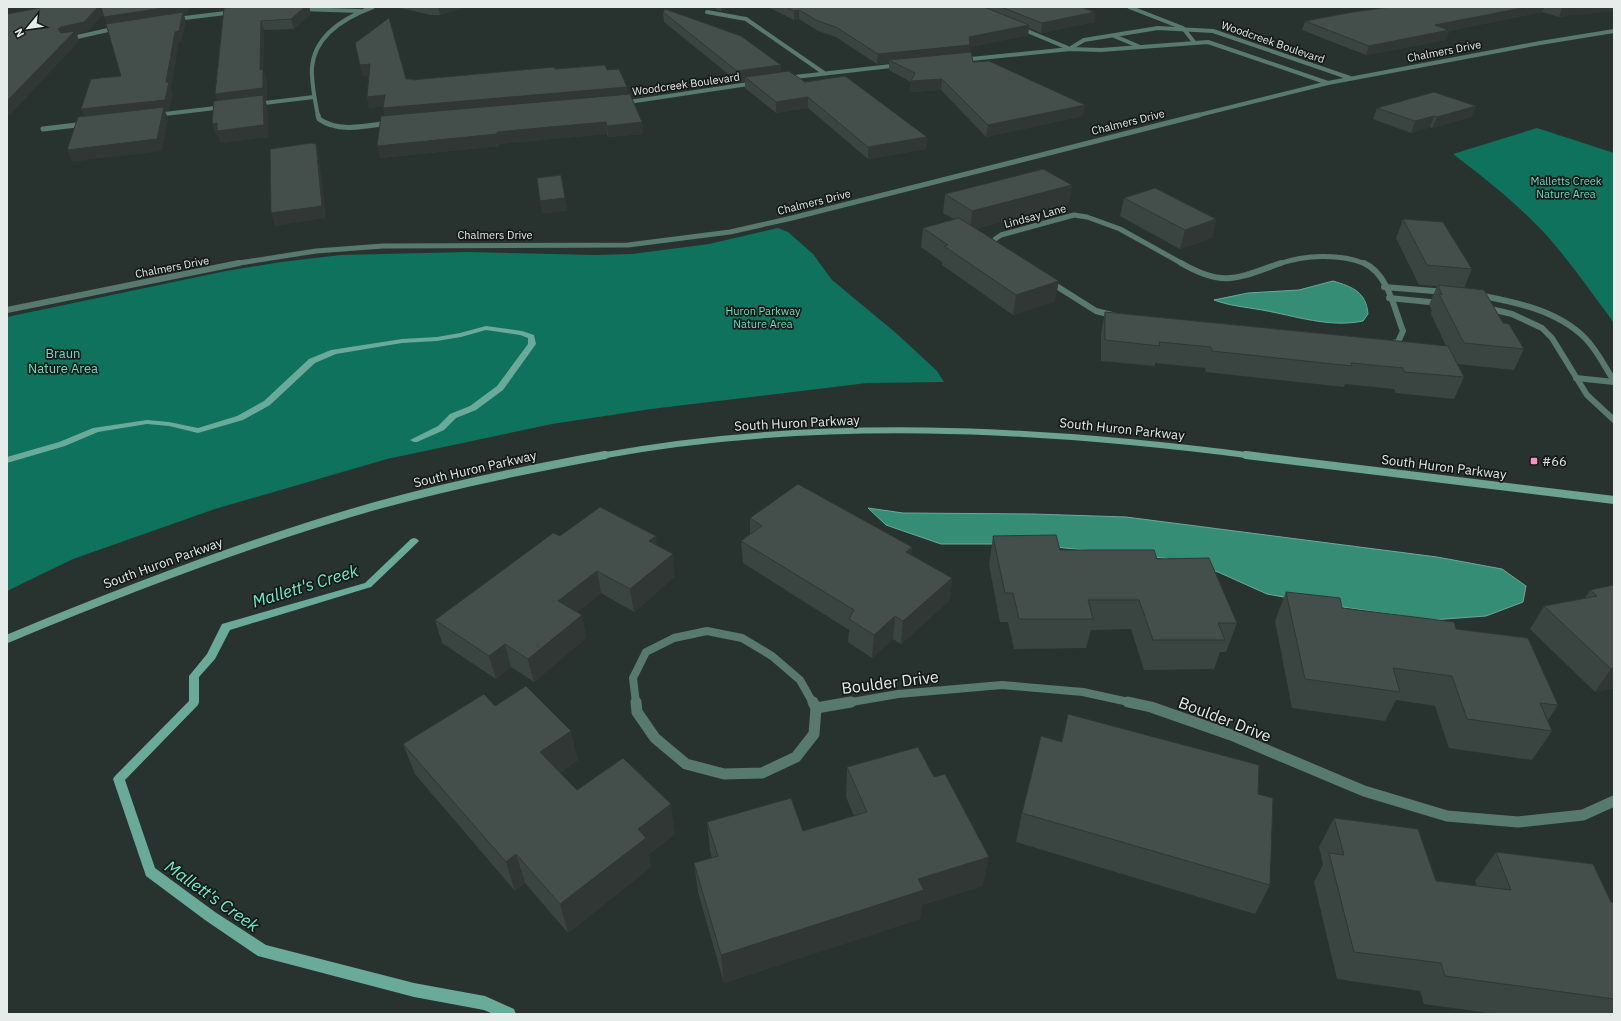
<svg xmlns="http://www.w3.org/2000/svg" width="1621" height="1021" viewBox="0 0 1621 1021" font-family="'IBM Plex Sans',sans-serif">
	<rect width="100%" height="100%" fill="#283330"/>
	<g fill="#0e725c">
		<path d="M1537 128 1614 153V323C1596 299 1579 274 1559 250 1529 213 1491 183 1453 154Z"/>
		<polygon points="778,228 788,232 813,254 832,280 896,333 937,371 944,382 867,383 651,409 552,424 387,459 215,509 73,559 7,591 7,317 226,271 281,262 341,255 467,252 595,255 632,254 709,244"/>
	</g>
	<g fill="#358d75" stroke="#6aaa98">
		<path d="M1333 281C1353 287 1366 292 1368 314L1363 321C1329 328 1296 316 1262 310 1246 307 1230 306 1214 300L1248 293 1299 290Z"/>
		<polygon points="868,508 903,513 1033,514 1126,517 1437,557 1502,569 1526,586 1523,602 1486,616 1431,620 1322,604 1267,594 1218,572 1163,558 1026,544 941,544 886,525"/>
	</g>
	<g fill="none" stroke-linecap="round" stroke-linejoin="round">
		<g fill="#6aaa98" fill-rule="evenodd">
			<polygon points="486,326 522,331 534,335 536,344 503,390 476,410 456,418 444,430 417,442 414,442 410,440 438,426 450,414 470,406 497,386 528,344 528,338 520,335 486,330 461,337 437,341 402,343 336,354 315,363 270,405 243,420 198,433 169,426 147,424 98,432 65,446 7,463 7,457 59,442 93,428 147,420 169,422 198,428 237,416 264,401 309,359 331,350 402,339 437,337 460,333"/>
			<polygon points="414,538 417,539 419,541 417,543 371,587 230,630 215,659 199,677 199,702 198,705 125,780 155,868 215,912 266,945 414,983 485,996 514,1009 516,1014 493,1014 484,1010 414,997 258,956 205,920 146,876 113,779 115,776 189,701 189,676 207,654 222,624 365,583 411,539"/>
		</g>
		<g stroke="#58796e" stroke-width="4">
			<polyline points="1129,7 1183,28 1194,42"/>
			<polyline points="299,9 360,11"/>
			<polyline points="707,12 746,19 824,73"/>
			<polyline points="176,19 234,12"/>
			<polyline points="1020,28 1068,48"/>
			<polyline points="1114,36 1138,46"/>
			<polyline points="68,39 117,28"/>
			<polyline points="1071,48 1084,40 1158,28 1213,31 1350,78"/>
			<polyline points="961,60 1070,49 1101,50 1208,42 1328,83"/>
			<polyline points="786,78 900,65"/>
			<polyline points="622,103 755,83"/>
			<polyline points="256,104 314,97"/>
			<polyline points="156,115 224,107"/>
			<path d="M318 116C315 100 311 83 312 67 315 35 346 17 373 7"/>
			<polyline points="1195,116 1328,83 1540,43 1614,31"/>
		</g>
		<g stroke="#58796e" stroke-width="5">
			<polyline points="156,115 158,115"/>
			<path d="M318 115 319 119C338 133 367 126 389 123"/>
			<polyline points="43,129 85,124"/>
			<polyline points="233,264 316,251 383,246 628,245 730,232 792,218 1199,115"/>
			<polyline points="1021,264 999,250 994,244 995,239 1001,235 1074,215 1087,217 1120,229 1183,264"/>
			<path d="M1278 264C1305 255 1339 253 1366 264"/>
		</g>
		<g stroke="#58796e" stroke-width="6">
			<path d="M1020 263 1096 311 1120 317 1382 345 1398 342 1403 331C1394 308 1388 274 1364 263"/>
			<path d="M1181 263C1224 288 1238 278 1281 263"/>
			<polyline points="1384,287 1446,292"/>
			<path d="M1478 295C1515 302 1557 310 1585 338 1597 350 1605 367 1614 381"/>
			<polyline points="1389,298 1440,303"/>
			<polyline points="1486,308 1512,314 1542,328 1552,338 1587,395 1614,420"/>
			<polyline points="7,310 239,263"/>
			<polyline points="1576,378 1614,382"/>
		</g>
		<g stroke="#58796e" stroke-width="8">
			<polyline points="636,703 633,678 646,652 674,638 707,631 742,638 772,656 800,680 813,703"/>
			<polyline points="846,703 898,694 1002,685 1083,692 1133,703"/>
		</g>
		<g stroke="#58796e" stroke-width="11">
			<polyline points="636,702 637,712 655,738 686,764 724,774 762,773 796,757 814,734 816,708 813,702"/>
			<polyline points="1128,702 1151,707 1231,735 1364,791 1447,816 1518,822 1583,815 1614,801"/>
			<polyline points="816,708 851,702"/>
		</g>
		<path stroke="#6ca290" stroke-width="6" d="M600 456C816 416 1037 428 1254 456"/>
		<g stroke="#6ca290" stroke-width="8">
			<polyline points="1246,455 1614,500"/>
			<path d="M7 639C127 589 249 542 375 506 451 485 528 469 605 455"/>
		</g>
	</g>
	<g fill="#3a4440">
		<polygon points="227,7 310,7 309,7 311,14 294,29 264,30 263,69 267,80 267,99 265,99 267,106 268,137 221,143 218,135 216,135 212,124 218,100"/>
		<polygon points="395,7 466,7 440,15 431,15"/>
		<polygon points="716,7 728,7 721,11 716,10"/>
		<polygon points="768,7 1081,7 1095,12 1094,22 1041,33 1029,28 1028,35 970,47 970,52 973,62 1085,105 1083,116 986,137 941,90 910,92 911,82 889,70 889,63 877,64 836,37 818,31 799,19 794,20"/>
		<polygon points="1391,7 1614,7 1559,17 1542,12 1449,31 1446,40 1366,55 1302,30 1305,21"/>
		<polygon points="663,12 781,65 781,72 805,82 927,137 926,149 868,159 808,108 776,113 745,88 745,81 738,82 664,22"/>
		<polygon points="389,18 406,79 412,79 413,80 555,69 607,70 628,94 642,122 643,134 608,137 607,134 551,139 499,144 499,146 380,158 385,116 383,106 369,108 367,97 369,75 362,76"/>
		<polygon points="1476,106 1471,117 1432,128 1430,127 1411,133 1373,119 1377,108"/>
		<polygon points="1072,185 1069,203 975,229 1055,301 1013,315 942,265 942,262 921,247 923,228 954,219 943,213 945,194"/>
		<polygon points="1124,198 1216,219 1212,238 1180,249 1120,216"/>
		<polygon points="1403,219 1472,269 1464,288 1503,323 1524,349 1514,370 1457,364 1464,377 1454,399 1396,393 1394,389 1345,384 1344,387 1206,372 1205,368 1155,363 1155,366 1101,361 1101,333 1105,312 1446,346 1431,314 1432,311 1429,305 1437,286 1419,285 1396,238"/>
		<polygon points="750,518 912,547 911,555 952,578 950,600 901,644 893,639 872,658 848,642 849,630 743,563 741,541 750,534"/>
		<polygon points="560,536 657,546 675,576 634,612 601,593 577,612 582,615 586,638 534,682 511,667 496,679 442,643 435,620"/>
		<polygon points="993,536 1060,550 1157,559 1237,623 1226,652 1220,652 1214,669 1144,670 1131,629 1091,630 1086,648 1014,649 1008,622 1000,622 989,565"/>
		<polygon points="1614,585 1614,688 1595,692 1530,629 1544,606 1585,598 1590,590"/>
		<polygon points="1286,592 1342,608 1456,629 1558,705 1548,720 1552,731 1532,760 1449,748 1435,706 1396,700 1385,721 1292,708 1275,621"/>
		<polygon points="495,706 578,760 560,773 577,790 675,834 649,854 651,867 568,933 525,883 515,891 415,774 403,744"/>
		<polygon points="1068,714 1258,794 1270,885 1255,914 1016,842 1022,813 1061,742"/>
		<polygon points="847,767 983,886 922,905 920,919 724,983 698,892 694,863 712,858 710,851 707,822 803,831 854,816 846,797"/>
		<polygon points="1334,818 1436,881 1477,886 1475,881 1496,852 1611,902 1614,903 1614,1014 1496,1014 1424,1004 1420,991 1337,979 1314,882 1323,865 1319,847"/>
	</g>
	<g fill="#303734">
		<polygon points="98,7 101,7 104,14 88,31 77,34 79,41 11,114 7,115 7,101 63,39 58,29 61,27"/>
		<polygon points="170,7 189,7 188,14 184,15 186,21 182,41 179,42 171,89 173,93 169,111 165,111 168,118 162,151 72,162 67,150 86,120 81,109 165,100 108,27 104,17"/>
		<polygon points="305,7 309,7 311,14 294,29 291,19"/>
		<polygon points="438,7 466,7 440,15"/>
		<polygon points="721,7 728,7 721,11"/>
		<polygon points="1527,7 1545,7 1542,12 1449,31 1446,40 1366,55 1369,46 1435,25"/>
		<polygon points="1572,7 1614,7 1614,11 1559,17 1562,8"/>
		<polygon points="799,10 799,19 794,20 794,11"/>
		<polygon points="1095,12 1094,22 1041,33 1042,23"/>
		<polygon points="261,21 264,30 263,80 260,70"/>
		<polygon points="1029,25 1028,35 970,47 969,55 889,60 889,63 877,64 878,54 969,37"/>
		<polygon points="370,64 372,75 362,76 360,65"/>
		<polygon points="781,65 781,76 745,77 745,81 738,82 737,71"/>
		<polygon points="263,69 267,80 267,99 265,99 267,106 268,137 221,143 218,135 216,135 212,124 219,105 215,94"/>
		<polygon points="942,79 941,90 910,92 911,81"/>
		<polygon points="627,87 628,98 385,119 383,108"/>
		<polygon points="385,95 387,106 369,108 367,97"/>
		<polygon points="808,97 808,108 776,113 776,102"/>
		<polygon points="1085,105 1083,116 986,137 988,125"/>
		<polygon points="1476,106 1471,117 1432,128 1437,117"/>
		<polygon points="1434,116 1430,127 1411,133 1415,121"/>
		<polygon points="606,122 607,134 499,144 499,146 380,158 377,146 497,132"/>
		<polygon points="642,122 643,134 608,137 607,126"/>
		<polygon points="927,137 926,149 868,159 868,147"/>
		<polygon points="316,144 319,156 326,218 275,226 271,213"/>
		<polygon points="1072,185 1069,203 970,230 972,211"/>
		<polygon points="565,198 567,211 542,214 540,201"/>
		<polygon points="1216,219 1212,238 1180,249 1185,230"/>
		<polygon points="1059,281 1055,301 1013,315 1016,295"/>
		<polygon points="656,536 658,559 649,541"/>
		<polygon points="912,547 910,569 906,552"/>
		<polygon points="673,554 675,576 634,612 630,589"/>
		<polygon points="597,571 601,593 563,624 558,601"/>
		<polygon points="952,578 950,600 901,644 903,621"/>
		<polygon points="582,615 586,638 534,682 528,659"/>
		<polygon points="895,616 893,639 872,658 874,635"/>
		<polygon points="505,644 511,667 496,679 489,656"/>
		<polygon points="1614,668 1614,688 1595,692 1611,669"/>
		<polygon points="571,731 578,760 548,781 540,752"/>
		<polygon points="671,804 675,834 649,854 651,867 568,933 560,904 638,829"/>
		<polygon points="516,854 525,883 515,891 506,862"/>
		<polygon points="989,857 983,886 922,905 920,919 724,983 721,955 918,879"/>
	</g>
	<g fill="#444f4b" stroke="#303734">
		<polygon points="45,7 98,7 84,22 61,27 58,29 61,33 75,31 7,101 7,14"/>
		<polygon points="101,7 170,7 104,17"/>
		<polygon points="241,7 305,7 291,19 261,21 260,70 263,69 263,88 215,94 224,8"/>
		<polygon points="786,7 984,7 1029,25 969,37 970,45 878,54 836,27 818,21 799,10 794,11"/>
		<polygon points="1001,7 1081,7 1095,12 1042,23"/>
		<polygon points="1391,7 1527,7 1435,25 1449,30 1369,46 1305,21 1353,12"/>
		<polygon points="1559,7 1572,7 1562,8"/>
		<polygon points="665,9 741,36 781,65 737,71 663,12"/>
		<polygon points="183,12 179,31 175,32 166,82 169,82 165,100 81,109 91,79 121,76 106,24"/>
		<polygon points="389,18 406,79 412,79 412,80 554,67 555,69 605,65 607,70 619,69 627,87 383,108 385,95 367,97 370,64 360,65 355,43"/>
		<polygon points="971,52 973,62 989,61 1085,105 988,125 942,79 911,81 915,73 889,60"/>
		<polygon points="789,71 805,82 845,76 927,137 868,147 808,97 776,102 745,77"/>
		<polygon points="1434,92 1476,106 1437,117 1434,116 1415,121 1377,108"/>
		<polygon points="630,94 642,122 607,126 606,122 550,127 497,132 497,134 377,146 381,116"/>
		<polygon points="263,95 264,125 217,131 217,123 212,124 214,101"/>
		<polygon points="164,107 157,139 67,150 78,117"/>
		<polygon points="311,143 316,144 322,206 271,213 270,149"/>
		<polygon points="1043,169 1072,185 972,211 945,194"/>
		<polygon points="561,175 565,198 540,201 537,178"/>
		<polygon points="1155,188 1216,219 1185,230 1124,198"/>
		<polygon points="959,218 1059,281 1016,295 944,246 948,245 923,228"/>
		<polygon points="1403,219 1443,222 1472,269 1427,265"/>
		<polygon points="1438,285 1484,290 1503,323 1509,324 1524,349 1464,343 1439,294 1442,295"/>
		<polygon points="1105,312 1448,346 1464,377 1404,372 1403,368 1351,363 1352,366 1212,351 1211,347 1159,342 1160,346 1105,340"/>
		<polygon points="798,484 912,547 906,552 952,578 903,621 895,616 874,635 849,619 854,610 741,541 762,526 750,518"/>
		<polygon points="600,507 656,536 649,541 673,554 630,589 597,571 558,601 582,615 528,659 505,644 489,656 435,620 553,533 560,536"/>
		<polygon points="1056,535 1060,550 1154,550 1157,559 1209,558 1237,623 1218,623 1225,640 1153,640 1139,600 1088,600 1093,619 1019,619 1013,593 1005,593 993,536"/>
		<polygon points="1614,585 1614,668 1611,669 1544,606 1597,596 1590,590"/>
		<polygon points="1286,592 1340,598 1342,608 1454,622 1456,629 1528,638 1558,705 1540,703 1552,731 1467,719 1452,676 1393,668 1400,692 1305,679"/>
		<polygon points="526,686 571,731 540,752 577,790 623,758 671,804 638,829 646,838 560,904 516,854 506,862 403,744 484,694 495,706"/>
		<polygon points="1068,714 1259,765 1258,794 1273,798 1270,885 1022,813 1041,736 1062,742"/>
		<polygon points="918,747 934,777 945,774 989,857 918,879 924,890 721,955 694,863 718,856 707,822 791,798 803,831 867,812 847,767"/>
		<polygon points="1334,818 1418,829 1436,881 1511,890 1496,852 1593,864 1611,902 1614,903 1614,999 1445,976 1441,963 1354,952 1329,853 1344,855"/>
	</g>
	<rect fill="#fd8fc1" stroke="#151a18" stroke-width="1.5" x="1530" y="457" width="8" height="8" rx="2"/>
	<g text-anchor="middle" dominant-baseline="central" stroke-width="3.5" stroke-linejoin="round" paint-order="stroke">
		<g font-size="11" fill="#e5ecea" stroke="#151a18">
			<text transform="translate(1273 42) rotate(19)">Woodcreek Boulevard</text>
			<text transform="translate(1444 51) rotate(-11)">Chalmers Drive</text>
			<text transform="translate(686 84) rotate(-8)">Woodcreek Boulevard</text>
			<text transform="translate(1128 122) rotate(-14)">Chalmers Drive</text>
			<text transform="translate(814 202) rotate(-14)">Chalmers Drive</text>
			<text transform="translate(1035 216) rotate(-15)">Lindsay Lane</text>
			<text x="495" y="235">Chalmers Drive</text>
			<text transform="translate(172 267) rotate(-11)">Chalmers Drive</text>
		</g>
		<g font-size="11" fill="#67e2bf" stroke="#151a18">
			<text x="1566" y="181">Malletts Creek<tspan x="1566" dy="13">Nature Area</tspan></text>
			<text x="763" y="311">Huron Parkway<tspan x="763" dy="13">Nature Area</tspan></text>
		</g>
		<g font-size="13" fill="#67e2bf" stroke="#151a18">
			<text x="63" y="353">Braun<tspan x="63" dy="15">Nature Area</tspan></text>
		</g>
		<g font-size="13" fill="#e5ecea" stroke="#151a18">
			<text transform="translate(797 423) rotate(-3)">South Huron Parkway</text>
			<text transform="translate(1122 429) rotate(6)">South Huron Parkway</text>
			<text transform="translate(1444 467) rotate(7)">South Huron Parkway</text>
			<text transform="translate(475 469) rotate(-13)">South Huron Parkway</text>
			<text transform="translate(163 563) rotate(-20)">South Huron Parkway</text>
		</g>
		<g font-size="13" fill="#e5ecea" stroke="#151a18" text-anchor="start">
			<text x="1542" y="461">#66</text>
		</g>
		<g font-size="16" fill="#e5ecea" stroke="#151a18">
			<text transform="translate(890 682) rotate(-7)">Boulder Drive</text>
			<text transform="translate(1225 719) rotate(21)">Boulder Drive</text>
		</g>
		<g font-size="17" font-style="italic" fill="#73eecb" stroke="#151a18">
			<text transform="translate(305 586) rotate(-17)">Mallett's Creek</text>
			<text transform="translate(212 896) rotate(35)">Mallett's Creek</text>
		</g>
	</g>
	<rect width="1621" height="1021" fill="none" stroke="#e5ecea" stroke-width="16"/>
	<g transform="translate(28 28) rotate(241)" stroke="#151a18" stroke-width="3" paint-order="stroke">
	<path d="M0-3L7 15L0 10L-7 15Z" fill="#e5ecea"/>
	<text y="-6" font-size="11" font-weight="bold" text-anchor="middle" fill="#e5ecea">N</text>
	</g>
</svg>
